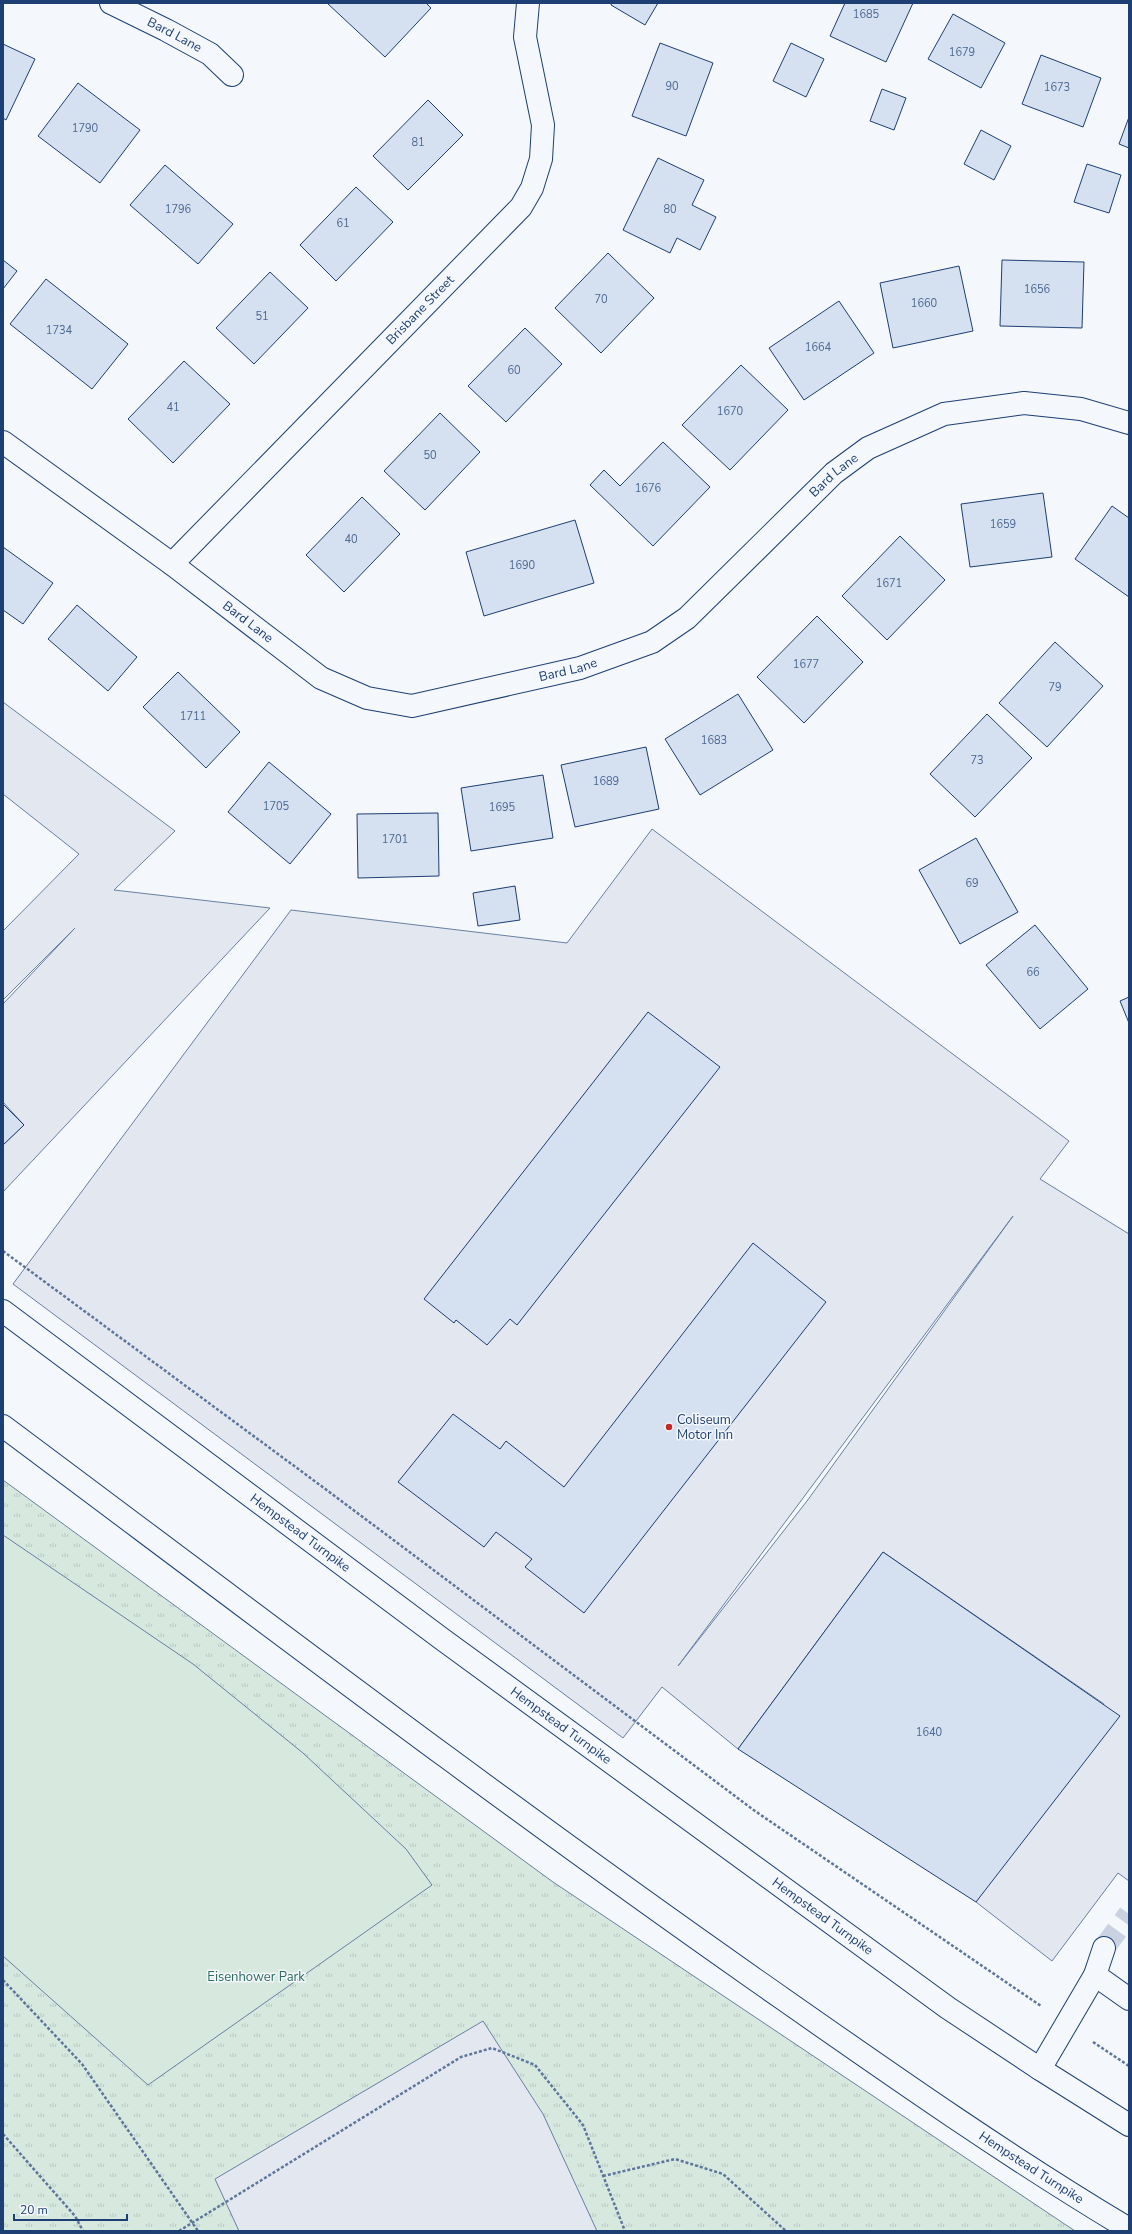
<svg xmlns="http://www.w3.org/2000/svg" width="1132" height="2234" viewBox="0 0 1132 2234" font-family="'Nunito Sans',sans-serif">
	<defs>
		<pattern id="park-tufts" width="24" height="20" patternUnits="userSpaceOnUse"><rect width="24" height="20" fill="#d7e8df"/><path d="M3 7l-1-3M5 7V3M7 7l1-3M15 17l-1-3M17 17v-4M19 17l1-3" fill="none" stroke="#b8c8c3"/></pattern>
	</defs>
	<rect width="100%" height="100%" fill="#f4f7fb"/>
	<polygon fill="url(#park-tufts)" stroke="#687fa3" points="3,1480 553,1882 1075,2231 3,2231"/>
	<polygon fill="#d7e8df" stroke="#687fa3" points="3,1535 193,1664 303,1753 406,1849 432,1885 148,2085 3,1956"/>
	<g fill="#e3e8f0" stroke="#687fa3" fill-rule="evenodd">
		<polygon points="3,702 175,831 114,890 270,908 3,1192 3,1145 24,1125 3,1102 3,1004 75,928 3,1000 3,931 79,854 3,794"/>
		<path d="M652 829 1069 1141 1040 1179 1129 1234V1881L1118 1873 1052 1961 976 1902 1104 1704 883 1552 738 1749 662 1687 623 1738 13 1284 291 910 567 943ZM1013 1216 807 1501 678 1666Z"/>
		<polygon points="483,2021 543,2114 597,2231 239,2231 215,2179"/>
	</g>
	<g fill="#d5e0f0" stroke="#1d3f73">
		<polygon points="327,3 426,3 431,8 385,57"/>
		<polygon points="612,3 658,3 645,25 611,5"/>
		<polygon points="845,3 913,3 886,62 830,36"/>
		<polygon points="953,14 1005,43 981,88 928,59"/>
		<polygon points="660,43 713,63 686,136 632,116"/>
		<polygon points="791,43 824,59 806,97 773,81"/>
		<polygon points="3,44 35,59 6,120 3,118"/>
		<polygon points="1041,55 1101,78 1083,127 1022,104"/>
		<polygon points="78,83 140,130 100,183 38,136"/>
		<polygon points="882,89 906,98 894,130 870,121"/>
		<polygon points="428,100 463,135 408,190 373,156"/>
		<polygon points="1129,117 1129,148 1119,144"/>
		<polygon points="981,130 1011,146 994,180 964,164"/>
		<polygon points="658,158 704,180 692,205 716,217 700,250 677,238 670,253 623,230"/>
		<polygon points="1087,164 1121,175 1109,213 1074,202"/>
		<polygon points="165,165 233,224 198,264 130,205"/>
		<polygon points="356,187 393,222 336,281 300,245"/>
		<polygon points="608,253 654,298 601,353 555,308"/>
		<polygon points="3,260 17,271 3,289"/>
		<polygon points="1002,260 1084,262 1082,328 1000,326"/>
		<polygon points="959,266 973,331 893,348 880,283"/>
		<polygon points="270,272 308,308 254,364 216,328"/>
		<polygon points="46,279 128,344 92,389 10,324"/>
		<polygon points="839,301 874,353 804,400 769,348"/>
		<polygon points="525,328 562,364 506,422 468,386"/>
		<polygon points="184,361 230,404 173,463 128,419"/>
		<polygon points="741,365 788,410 730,470 682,425"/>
		<polygon points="440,413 480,452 425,510 384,471"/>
		<polygon points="663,442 710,487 653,546 590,485 604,470 620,486"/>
		<polygon points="1043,493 1052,557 970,567 961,504"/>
		<polygon points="362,497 400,534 344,592 306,555"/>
		<polygon points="1112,506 1129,518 1129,597 1075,559"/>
		<polygon points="575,520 594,583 484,616 466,552"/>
		<polygon points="900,536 945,580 887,640 842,596"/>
		<polygon points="3,547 53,583 23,624 3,610"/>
		<polygon points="77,605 137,657 108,691 48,639"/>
		<polygon points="817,616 863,662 804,723 757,677"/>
		<polygon points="1055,642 1103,686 1047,747 999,703"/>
		<polygon points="178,672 240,732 206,768 143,707"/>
		<polygon points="738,694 773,750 700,795 665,739"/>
		<polygon points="987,714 1032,758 975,817 930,774"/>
		<polygon points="646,747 659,809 575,827 561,765"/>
		<polygon points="269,762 331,814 290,864 228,812"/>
		<polygon points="543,775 553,838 471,851 461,788"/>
		<polygon points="438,813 439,876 358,878 357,814"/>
		<polygon points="976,838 1018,912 960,944 919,870"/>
		<polygon points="515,886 520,920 478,926 473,893"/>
		<polygon points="1035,925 1088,989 1040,1029 986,965"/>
		<polygon points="1129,997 1129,1023 1120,1001"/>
		<polygon points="648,1012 720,1067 517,1325 510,1319 487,1345 456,1320 454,1323 424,1299"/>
		<polygon points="3,1104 24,1125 3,1145"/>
		<polygon points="753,1243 826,1302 584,1613 525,1567 532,1559 496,1532 484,1547 398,1482 453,1414 500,1449 506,1441 564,1487"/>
		<polygon points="883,1552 1120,1716 976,1902 738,1749"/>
	</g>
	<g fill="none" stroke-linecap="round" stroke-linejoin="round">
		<polyline stroke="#c9d2e0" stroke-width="22" stroke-dasharray="22 11" stroke-linecap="butt" points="1104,1948 1129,1914"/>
		<g stroke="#1d3f73" stroke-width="24">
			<g id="minor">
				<path id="s1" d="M111 3 166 30 210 54 232 75"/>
				<path id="s2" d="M3 442 172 564 321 678 367 698 412 706 580 668 652 642 687 618 834 473 868 448 944 414 1024 403 1081 409 1129 423"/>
				<path id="s3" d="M172 564 521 207 532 188 541 159 543 125 525 37 528 3"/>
				<polyline points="1095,1975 1129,1999"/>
				<polyline points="1040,2069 1095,1975 1104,1948"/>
			</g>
		</g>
		<g stroke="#1d3f73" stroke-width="24">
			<g id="major">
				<path id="s4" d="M3 1311 442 1639 948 2008 1040 2069 1129 2125"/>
				<path id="s5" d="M3 1426C252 1612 499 1800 753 1978 876 2064 1000 2152 1129 2229"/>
			</g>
		</g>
		<g stroke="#5e769c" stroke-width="2.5" stroke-dasharray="3 2" stroke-linecap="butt">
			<polyline points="3,1251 324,1488 755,1811 1041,2006"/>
			<polyline points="3,1980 82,2064 198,2231"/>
			<polyline points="1093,2042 1129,2066"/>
			<polyline points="3,2134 75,2216 83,2231"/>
			<polyline points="603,2176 675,2159 723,2174 786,2231"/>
			<polyline points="179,2231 461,2057 492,2048 535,2065 583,2125 625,2231"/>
		</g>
		<use href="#minor" stroke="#f4f7fb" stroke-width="22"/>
		<use href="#major" stroke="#f4f7fb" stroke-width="22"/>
	</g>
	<circle fill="#c62828" stroke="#f4f7fb" stroke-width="1.5" cx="669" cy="1427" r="4"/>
	<g text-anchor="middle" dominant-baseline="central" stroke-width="3" stroke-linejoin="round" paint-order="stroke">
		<g font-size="11" fill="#4b6792">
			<text x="866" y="14">1685</text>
			<text x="962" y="52">1679</text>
			<text x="672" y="86">90</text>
			<text x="1057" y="87">1673</text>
			<text x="85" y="128">1790</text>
			<text x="418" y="142">81</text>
			<text x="178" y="209">1796</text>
			<text x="670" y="209">80</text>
			<text x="343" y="223">61</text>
			<text x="1037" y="289">1656</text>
			<text x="601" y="299">70</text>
			<text x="924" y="303">1660</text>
			<text x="262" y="316">51</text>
			<text x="59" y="330">1734</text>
			<text x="818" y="347">1664</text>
			<text x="514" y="370">60</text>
			<text x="173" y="407">41</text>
			<text x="730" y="411">1670</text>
			<text x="430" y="455">50</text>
			<text x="648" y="488">1676</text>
			<text x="1003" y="524">1659</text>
			<text x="351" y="539">40</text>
			<text x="522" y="565">1690</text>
			<text x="889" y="583">1671</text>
			<text x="806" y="664">1677</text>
			<text x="1055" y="687">79</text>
			<text x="193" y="716">1711</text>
			<text x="714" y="740">1683</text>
			<text x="977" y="760">73</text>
			<text x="606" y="781">1689</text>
			<text x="276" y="806">1705</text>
			<text x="502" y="807">1695</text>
			<text x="395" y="839">1701</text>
			<text x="972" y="883">69</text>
			<text x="1033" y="972">66</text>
			<text x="929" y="1732">1640</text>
		</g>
		<g font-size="13" fill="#1d3f73" stroke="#f4f7fb">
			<text stroke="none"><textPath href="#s1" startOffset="71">Bard Lane</textPath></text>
			<text stroke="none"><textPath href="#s3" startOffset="355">Brisbane Street</textPath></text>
			<text stroke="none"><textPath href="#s2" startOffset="988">Bard Lane</textPath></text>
			<text stroke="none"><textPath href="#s2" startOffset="304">Bard Lane</textPath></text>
			<text stroke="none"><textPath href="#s2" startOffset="652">Bard Lane</textPath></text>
			<text stroke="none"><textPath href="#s4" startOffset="371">Hempstead Turnpike</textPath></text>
			<text stroke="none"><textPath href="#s4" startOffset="695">Hempstead Turnpike</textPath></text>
			<text stroke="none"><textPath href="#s4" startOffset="1019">Hempstead Turnpike</textPath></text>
			<text stroke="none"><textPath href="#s5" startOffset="1268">Hempstead Turnpike</textPath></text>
		</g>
		<g font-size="13" fill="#1d3f73" stroke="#f4f7fb" text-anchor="start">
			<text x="677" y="1420">Coliseum<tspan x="677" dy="15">Motor Inn</tspan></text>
		</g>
		<g font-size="13" fill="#2c6c60" stroke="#f4f7fb">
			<text x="256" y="1977">Eisenhower Park</text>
		</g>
	</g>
	<rect width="1132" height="2234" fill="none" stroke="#1d3f73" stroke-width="8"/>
	<path d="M14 2214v6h113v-6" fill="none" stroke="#1d3f73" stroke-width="2"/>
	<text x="20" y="2214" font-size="12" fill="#1d3f73" stroke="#f4f7fb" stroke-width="3" paint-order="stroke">20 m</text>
</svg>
